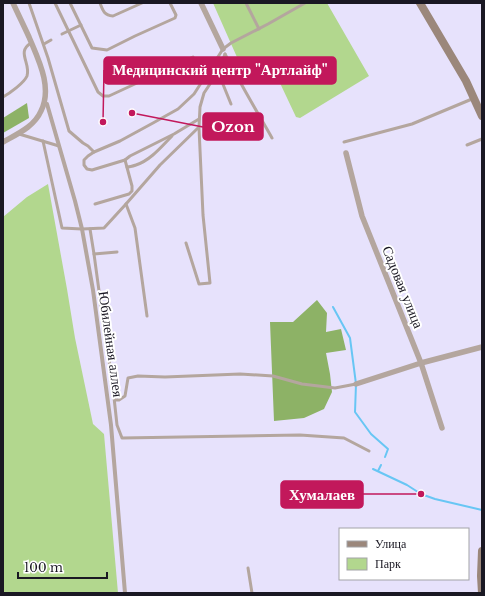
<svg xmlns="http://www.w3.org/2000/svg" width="485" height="596" viewBox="0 0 485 596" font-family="'Libre Baskerville',serif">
	<rect width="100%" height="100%" fill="#e7e2fc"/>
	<g fill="#b2d78e">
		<polygon points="213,3 327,3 369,76 300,118 296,117 271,64 249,69 244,63 240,64"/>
		<polygon points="48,184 67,289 75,338 93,424 104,434 118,593 3,593 3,217 27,197"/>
	</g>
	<g fill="#8db266">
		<polygon points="27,103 29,118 3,133 3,118"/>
		<polygon points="317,300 327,313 326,332 341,329 346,350 326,353 330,374 332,392 324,409 304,418 274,421 270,322 293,322"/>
	</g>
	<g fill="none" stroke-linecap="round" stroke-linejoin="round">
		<g stroke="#68c6f4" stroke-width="2">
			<polyline points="333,307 350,338 356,384 355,412 371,434 388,449 385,457"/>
			<polyline points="373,469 407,485 421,494 435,499 482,510"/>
			<polyline points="378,471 381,465"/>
		</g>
		<g stroke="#b4a69e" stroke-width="3">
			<polyline points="29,3 48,58 69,131 83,143 88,146 94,152 120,141 153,123 178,109 194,94 223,49 231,43 268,24 305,3"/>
			<polyline points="55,3 98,92 103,96 109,96 193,57 204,81"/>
			<polyline points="70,3 92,48 107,50 135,36 175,18 176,15 170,3"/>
			<path d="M100 3C103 11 104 15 113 16L142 3"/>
			<polyline points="246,3 259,29"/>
			<polyline points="62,34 81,25"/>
			<polyline points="44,44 51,40"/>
			<path d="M225 54C240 83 256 110 272 138"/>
			<polyline points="218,72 231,104"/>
			<path d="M3 97C10 93 24 83 27 76 31 63 16 52 31 43"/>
			<polyline points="19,134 59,146"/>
			<polyline points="43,141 62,228 82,229 104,228 126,204 160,165 199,127 200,107 204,93 218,72 225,54"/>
			<polyline points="344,142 412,124 472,99"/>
			<polyline points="467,145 482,139"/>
			<polyline points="94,152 88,156 84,160 84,165 87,169 92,170 125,160 132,186 132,191 129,194 95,204"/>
			<polyline points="125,160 130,156 174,134 199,119"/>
			<path d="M127 167C130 167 133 166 136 165 151 160 162 146 172 136"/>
			<polyline points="126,204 135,228 147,316"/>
			<polyline points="90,229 94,254 105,335 112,379 117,425 122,438 300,435 344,438 369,451"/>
			<polyline points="186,243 199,284 210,283 203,215 199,128"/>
			<polyline points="94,254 117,252"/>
			<polyline points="115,400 119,400 125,396 128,378 138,376 165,377 240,374 273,376 302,384 335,388 356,384"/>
			<polyline points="248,568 252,593"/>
		</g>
		<polyline stroke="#b4a69e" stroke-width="4" points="47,104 75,201 82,229 93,290 111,425 125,593"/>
		<g stroke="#b4a69e" stroke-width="5.5">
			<polyline points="201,3 223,49"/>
			<path d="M3 142C17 134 34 127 41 111 53 87 38 59 29 37 24 26 18 14 13 3"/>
			<polyline points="346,153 362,216 421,363 442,428"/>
			<polyline points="356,384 421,363 482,347"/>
		</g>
		<g stroke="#9b877b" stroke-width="8">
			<polyline points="420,3 466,81 482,116"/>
			<polyline points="482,593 481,576 482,551"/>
		</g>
	</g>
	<g text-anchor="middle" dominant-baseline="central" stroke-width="4" stroke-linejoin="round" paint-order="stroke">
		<g font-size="14" fill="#1a1823" stroke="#fff">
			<text transform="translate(403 287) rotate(68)">Садовая улица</text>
			<text transform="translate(111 344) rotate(82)">Юбилейная аллея</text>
		</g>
	</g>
	<path fill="none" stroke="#c2185b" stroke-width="1.5" d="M103 122L104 70M132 113L203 127M421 494L363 494"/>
	<g fill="#c2185b" stroke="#fff" stroke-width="1.5">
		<circle cx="103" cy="122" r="4"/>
		<circle cx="132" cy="113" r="4"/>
		<circle cx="421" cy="494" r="4"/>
	</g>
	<g fill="#c2185b" stroke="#c2185b" stroke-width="1.5">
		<rect x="104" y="57" width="232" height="27" rx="4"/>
		<rect x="203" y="113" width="60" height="27" rx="4"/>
		<rect x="281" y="481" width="82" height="27" rx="4"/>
	</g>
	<g font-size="15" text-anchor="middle" font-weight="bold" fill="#fff">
		<text x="220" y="75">Медицинский центр "Артлайф"</text>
		<text x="233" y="132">Ozon</text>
		<text x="322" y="500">Хумалаев</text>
	</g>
	<rect width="485" height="596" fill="none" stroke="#1a1823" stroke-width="8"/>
	<rect x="339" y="528" width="130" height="52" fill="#ffffff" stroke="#a3a3a7"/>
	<rect x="347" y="541" width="20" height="6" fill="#9b877b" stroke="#a3a3a7"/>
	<text x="375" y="548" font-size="12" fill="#1a1823">Улица</text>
	<rect x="347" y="558" width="20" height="12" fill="#b2d78e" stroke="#a3a3a7"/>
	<text x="375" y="568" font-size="12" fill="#1a1823">Парк</text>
	<path d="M18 572v6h89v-6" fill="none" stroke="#1a1823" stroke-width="2"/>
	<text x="24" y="572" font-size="12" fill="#1a1823" stroke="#ffffff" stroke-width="3" paint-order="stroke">100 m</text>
</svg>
